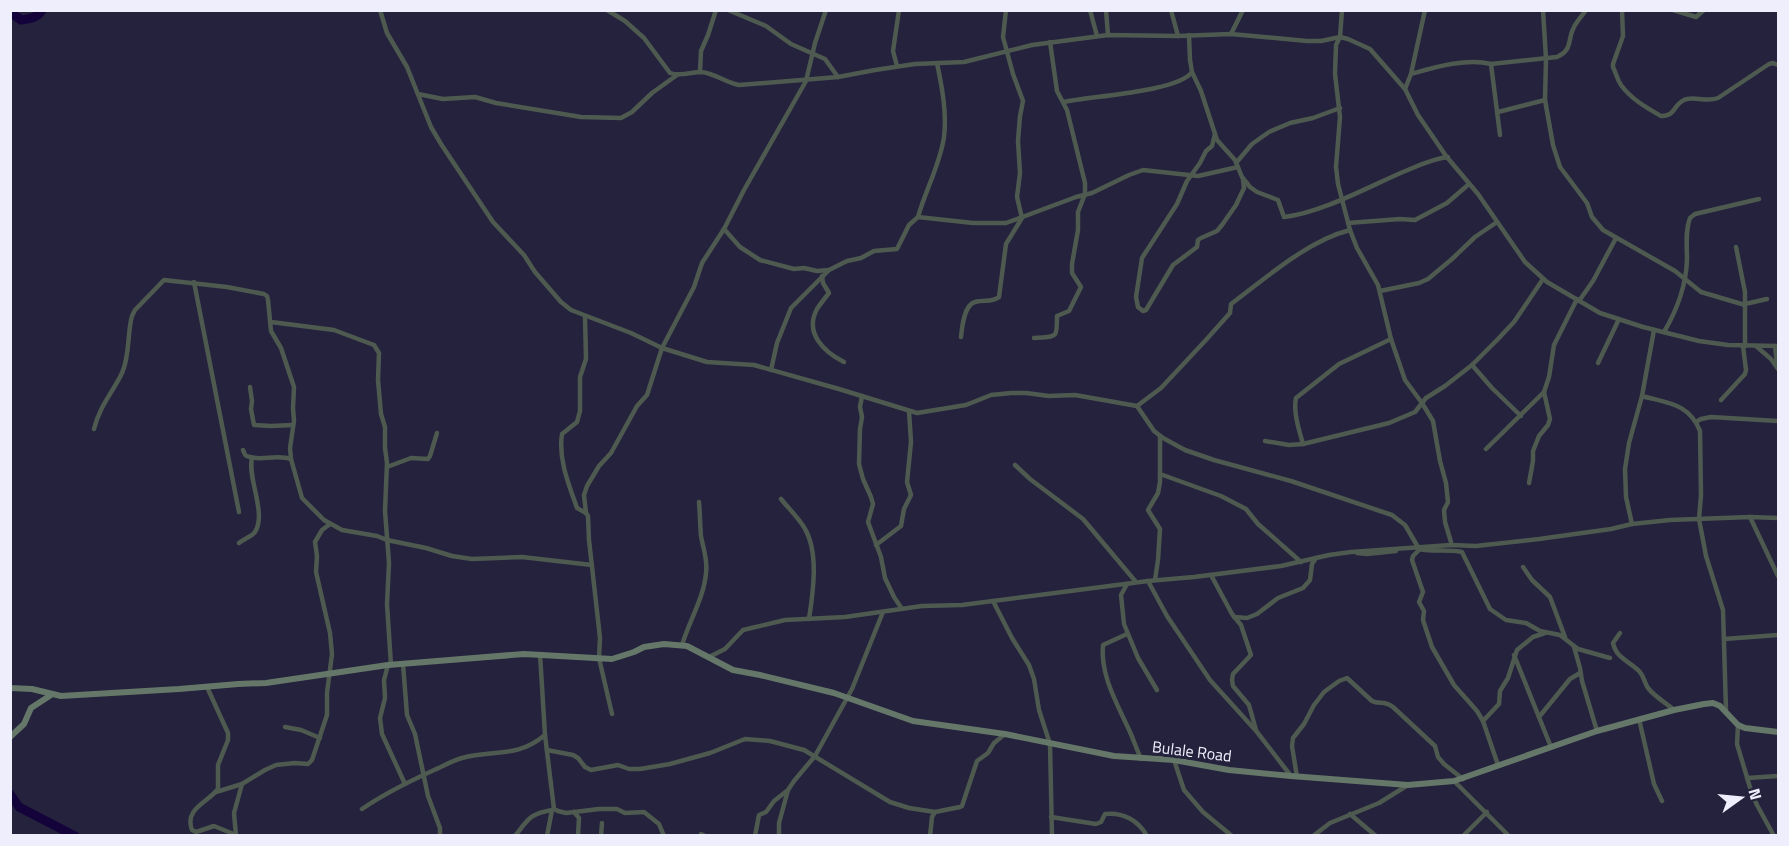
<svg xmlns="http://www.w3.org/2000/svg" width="1789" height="846" viewBox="0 0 1789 846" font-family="'Titillium Web',sans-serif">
	<rect width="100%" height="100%" fill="#24223c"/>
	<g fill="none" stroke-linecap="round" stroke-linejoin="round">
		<g stroke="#13033a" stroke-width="9">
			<path d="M10 12 21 20C29 19 38 18 42 10"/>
			<polyline points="10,794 19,807 75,836"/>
		</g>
		<g stroke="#4e5a50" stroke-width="4.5">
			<path d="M380 10 387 33 407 67 431 127 441 144 493 222 524 255 535 272 561 302 571 310 631 333 662 348 707 362 754 365 839 389 917 413 966 405 991 395 1011 393H1026L1049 396 1075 395 1137 406 1161 388 1205 341 1230 313 1231 304C1266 278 1307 241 1350 230"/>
			<path d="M607 10 625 21 644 38 670 73C681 77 690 72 701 72 715 73 726 83 739 85L838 77 875 70 915 64 964 62 1032 45 1108 35 1178 36 1231 34 1307 41H1321L1340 37 1348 39 1370 49 1405 89 1418 115 1446 156 1478 194 1525 262 1547 282 1600 313 1643 327 1699 341 1728 345 1778 346"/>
			<polyline points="728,10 766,26 791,44 825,59 838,77"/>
			<polyline points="1090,10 1097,36"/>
			<polyline points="1106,10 1108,35"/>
			<polyline points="1171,10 1178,36"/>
			<polyline points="1342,10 1340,37 1336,45 1335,74 1340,117 1336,167 1338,184 1350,230 1357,248 1378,285 1391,339 1405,380 1422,403 1433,421 1440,461 1446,483 1448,502 1444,510 1445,522 1451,542"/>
			<polyline points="1543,10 1546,59 1545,100 1553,145 1560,167 1587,203 1592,217 1603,230 1675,271 1701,292 1745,305"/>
			<path d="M1622 10 1623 36 1613 64V67C1616 73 1617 79 1621 85 1631 99 1647 108 1661 116 1676 116 1673 105 1684 100 1693 95 1706 103 1718 98L1769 64 1773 63 1778 65"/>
			<polyline points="1673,10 1696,17 1704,10"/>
			<polyline points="1231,34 1243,10"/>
			<path d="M1189 35 1190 60 1192 72 1201 91 1217 140 1235 160 1242 177 1250 187 1257 192 1278 200 1284 217C1321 213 1368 187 1403 172 1418 166 1431 159 1448 157"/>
			<polyline points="1491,64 1500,135"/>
			<polyline points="897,66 893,51 899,10"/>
			<polyline points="700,72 701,51 708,35 716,10"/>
			<path d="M1411 74C1436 67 1466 58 1491 64L1557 57C1573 50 1567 40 1574 27 1577 21 1582 16 1586 10"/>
			<polyline points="1405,89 1411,74 1425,10"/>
			<polyline points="418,94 443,99 475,97 496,103 581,117 621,118 632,112 652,93 677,75"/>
			<path d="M1064 102C1090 96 1178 92 1192 72"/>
			<polyline points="1498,112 1545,100"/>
			<polyline points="1215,134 1212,146 1206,151 1200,163 1187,181 1177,204 1142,258 1136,297 1138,307 1143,311 1146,310 1173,265 1197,247 1198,240 1201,238 1217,231 1222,225 1236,205 1244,188 1243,180"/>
			<polyline points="1236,163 1252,144 1269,132 1290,123 1313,118 1340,108"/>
			<path d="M918 217C925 191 940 165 944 137 947 113 942 87 937 63"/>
			<polyline points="1348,223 1400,219 1415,220 1447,203 1469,184"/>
			<polyline points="724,229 740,247 760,260 794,269 804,268 817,271 829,270 847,261 861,258 874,251 897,249 909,225 918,217 973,223 1006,223 1076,197 1092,193 1129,175 1143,170 1198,176 1238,167"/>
			<polyline points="1736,247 1745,292 1745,346"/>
			<path d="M822 276 823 283 829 293C825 298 821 303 817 309 804 333 824 352 844 362"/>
			<polyline points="194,282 239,512"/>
			<polyline points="1380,291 1419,283 1428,279 1452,259 1475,237 1497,222"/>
			<polyline points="1579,301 1593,281 1616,238"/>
			<polyline points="1745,304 1767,299"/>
			<path d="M585 317 586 359 580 377V411L577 422 562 434C558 459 569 485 577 508L586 513 588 516 589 540 600 638 599 658 612 714"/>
			<polyline points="271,322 334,330 374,345 379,353 378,380 381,414 385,427 385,448 387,463 385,511 389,563 387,604 391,665"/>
			<path d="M1664 332C1677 310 1686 286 1687 260 1687 246 1685 231 1690 218L1695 214 1759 199"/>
			<path d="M961 337C962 327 964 305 975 302 984 299 992 303 999 297L1006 244 1022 218 1017 197 1020 173 1018 141 1020 116 1023 101 1013 74 1003 37 1006 10"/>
			<path d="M1034 338C1057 336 1057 340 1057 316L1069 311 1081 287 1072 273V264L1078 230V212L1085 194V183L1067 110 1057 91 1050 42"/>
			<polyline points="1756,346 1771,359 1778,369"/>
			<polyline points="1775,346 1777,364"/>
			<polyline points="1598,363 1619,319"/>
			<polyline points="1472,365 1492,388 1521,416"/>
			<polyline points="771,370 777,343 791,308 829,270"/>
			<polyline points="250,387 252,401 251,409 254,425 271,426 293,425"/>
			<polyline points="862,396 860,407 862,417 860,429 859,464 863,479 871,497 873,504 868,522 881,557 885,578 894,597 902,609"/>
			<path d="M1642 396C1667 403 1689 403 1700 431L1701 495 1699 519 1706 556 1723 610 1726 710"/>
			<polyline points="1721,400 1745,374 1746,370 1743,346"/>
			<polyline points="1137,406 1154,431 1163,438 1185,450 1214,460 1291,481 1392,515 1405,525 1418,547"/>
			<polyline points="1696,422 1701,419 1711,417 1778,421"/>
			<path d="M94 429C99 407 113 392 122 373 130 356 127 334 132 316L135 310 164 280 227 287 264 294 267 296 268 300 271 331 281 348 294 387 293 408 294 421 290 448 291 459 302 498 324 520 342 530 377 536 387 540 426 548 452 556 472 559 522 557 592 565"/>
			<polyline points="1265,441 1289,445 1303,444 1389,423 1415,412 1426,398 1445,386 1472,365 1498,339 1514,322 1543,279"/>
			<path d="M1303 444C1299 430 1293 412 1296 398L1339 364 1391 339"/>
			<polyline points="1486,449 1544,392"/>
			<path d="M243 450C245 454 244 456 250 457 262 461 276 454 291 459"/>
			<polyline points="1015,465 1030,479 1083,519 1136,582"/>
			<polyline points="387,467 411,458 428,459 430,456 437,433"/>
			<polyline points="1160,474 1221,496 1246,509 1258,524 1301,562"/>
			<polyline points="1529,483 1533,461 1533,451 1539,436 1548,425 1550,419 1544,392 1549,377 1554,345 1577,299"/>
			<path d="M781 499C789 509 799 518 805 529 819 553 813 593 809 619"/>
			<polyline points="586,513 584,495 587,486 599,466 611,453 637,406 647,395 662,348 694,287 702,263 724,229 744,190 806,81 815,43 826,10"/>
			<polyline points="1750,517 1778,576"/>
			<polyline points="1632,524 1626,497 1625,469 1629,443 1642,396 1654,330"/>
			<path d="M239 543C244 539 251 537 255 532 267 513 247 478 252 458"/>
			<polyline points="876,545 901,526 904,509 911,495 907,482 911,442 909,411"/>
			<path d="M1419 549C1434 552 1447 549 1462 552L1490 609 1506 620 1526 623 1540 631 1560 635 1578 649 1610 658"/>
			<polyline points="1420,549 1413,556 1412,560 1423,592 1419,602 1424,611 1423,620 1432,647 1454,685 1477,711 1483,721 1498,765"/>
			<polyline points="1357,553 1367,554 1396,551"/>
			<polyline points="1523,567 1532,580 1550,597 1565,637"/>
			<polyline points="1211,575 1232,614 1241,625 1251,655 1233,674 1232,680 1233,686 1249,705 1256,730"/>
			<polyline points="1155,580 1158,560 1160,529 1148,510 1158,493 1160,482 1160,436"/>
			<polyline points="1148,581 1167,616 1210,680 1257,732 1291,776"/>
			<polyline points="1127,584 1121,595 1124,624 1138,658 1157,690"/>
			<polyline points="993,601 1012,638 1029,665 1034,679 1039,710 1050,744 1052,836"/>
			<polyline points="1234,617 1247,618 1257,614 1278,598 1303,588 1310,580 1312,564 1316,558"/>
			<path d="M1620 633 1613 643C1616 658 1629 661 1639 671 1644 676 1644 682 1648 688 1655 697 1665 702 1674 710"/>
			<path d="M1127 634 1103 645C1100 676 1118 705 1130 732 1134 741 1137 750 1141 759"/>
			<polyline points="1724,639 1778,635"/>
			<path d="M682 645C689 621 704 598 706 573 708 560 703 548 701 536 700 525 700 513 699 502"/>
			<polyline points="1574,647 1580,668 1582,681 1597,731"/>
			<polyline points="540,654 545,735 554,809 558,811 566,813 599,809 617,809 625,813 644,812 659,824 664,836"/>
			<polyline points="1514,655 1551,747"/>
			<polyline points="709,657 725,649 743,630 785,620 845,617 922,606 962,605 1148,581 1194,577 1281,566 1329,555 1351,552 1451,545 1476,546 1539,539 1611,529 1632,524 1670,520 1750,517 1778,518"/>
			<polyline points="403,664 407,715 415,734 428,796 440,828 440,836"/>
			<polyline points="388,665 384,680 385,698 380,718 382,734 405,784"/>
			<path d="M207 687 228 733V740L218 765V789C207 803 184 809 192 830L196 832 214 826 236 835"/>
			<polyline points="1539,717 1570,679 1580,673"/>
			<polyline points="1639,719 1654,784 1662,801"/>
			<polyline points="1483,721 1499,704 1500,691 1508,678 1517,650 1533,637 1545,633"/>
			<polyline points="1738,725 1737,744 1752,794 1757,805 1774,836"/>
			<polyline points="285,727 301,730 320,738"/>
			<polyline points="547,750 573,755 578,758 585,767 591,770 618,765 629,769 640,769 670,764 710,753 745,739 770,741 804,750 890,802 909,808 935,812"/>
			<polyline points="1174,760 1184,790 1203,812 1232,836"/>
			<path d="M1297 777 1292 746 1293 738 1304 724 1314 705 1324 692 1339 681 1347 678 1372 701C1379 705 1384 700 1393 707L1435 746 1438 757 1444 764 1463 779"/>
			<polyline points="1747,778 1778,776"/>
			<polyline points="1454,781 1509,836"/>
			<polyline points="216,792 242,784 265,770 276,765 295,763 308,764 312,760 327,715 327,693 332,654 330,633 316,572 317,556 315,542 322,530 330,524"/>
			<path d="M362 809C384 794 408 782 432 771 442 767 451 761 462 758 494 749 516 759 545 735"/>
			<polyline points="574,812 579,818 578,836"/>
			<polyline points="1350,814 1376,836"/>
			<path d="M1051 817 1096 824 1101 822 1105 814C1123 812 1138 820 1147 836"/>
			<polyline points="701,834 705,836"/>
			<polyline points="236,836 234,813 242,784"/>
			<path d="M515 836C529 818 530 814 552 810"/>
			<polyline points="547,836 552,810"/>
			<polyline points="601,836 602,823"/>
			<polyline points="755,836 759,815 766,812 774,801 788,790"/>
			<polyline points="779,836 779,823 788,790 794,781 815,756 852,689 883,612"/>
			<polyline points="930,836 932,817 935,812 960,807 962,806 977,761 988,753 994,743 1005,734"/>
			<polyline points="1313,836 1330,823 1379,803 1408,785"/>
			<polyline points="1463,836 1487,812"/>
		</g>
		<g stroke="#647768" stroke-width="6">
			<polyline points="10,688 32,689 61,696 179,689 238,684 266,683 388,665 524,654 612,659 634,652 644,647 664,644 687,646 733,670 760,675 834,693 913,721 1005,734 1114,756 1174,760 1229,770 1291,776 1408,785 1454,781 1597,731 1674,710 1704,704 1713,703 1720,706 1738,725 1745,728 1778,732"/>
			<polyline points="10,737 24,724 31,708 51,695"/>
		</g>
	</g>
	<g text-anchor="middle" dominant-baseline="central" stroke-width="6" stroke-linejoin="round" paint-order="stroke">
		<g font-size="16" fill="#eeeefc" stroke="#24223c">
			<text transform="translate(1192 751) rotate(7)">Bulale Road</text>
		</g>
	</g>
	<rect width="1789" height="846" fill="none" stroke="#eeeefc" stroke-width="24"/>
	<g transform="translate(1741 798) rotate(75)" stroke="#24223c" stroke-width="4.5" paint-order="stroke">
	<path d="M0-4.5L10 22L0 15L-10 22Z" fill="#eeeefc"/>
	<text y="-9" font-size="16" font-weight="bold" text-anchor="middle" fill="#eeeefc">N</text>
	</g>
</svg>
